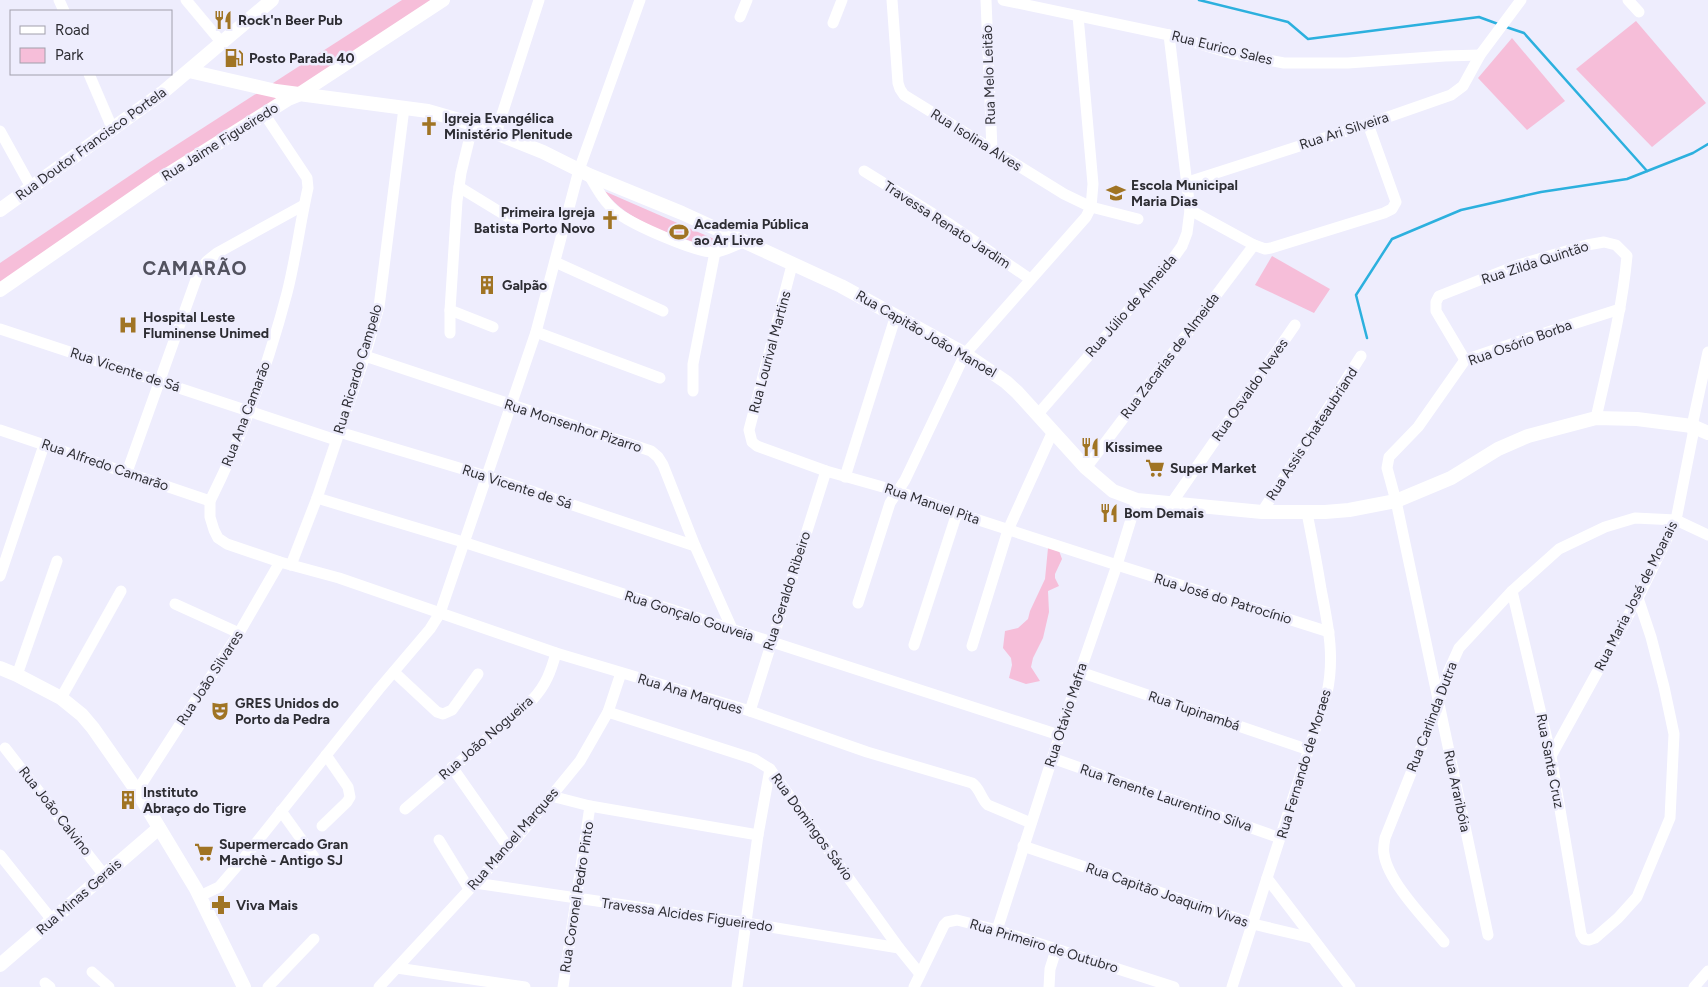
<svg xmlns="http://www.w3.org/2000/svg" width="1708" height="987" viewBox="0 0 1708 987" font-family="Figtree,sans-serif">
	<rect width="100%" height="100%" fill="#eeedfd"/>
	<g fill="#f6bed9">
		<polygon points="402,0 439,0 0,287 0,263 150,162"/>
		<polygon points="1636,21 1706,103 1652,147 1576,69"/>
		<polygon points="1512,38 1565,101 1527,130 1478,78"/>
		<path d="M604 191 721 242 708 247C671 234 629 223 604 191Z"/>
		<polygon points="1272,256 1330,289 1314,313 1255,285"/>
		<polygon points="1048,548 1058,548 1062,559 1055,574 1055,578 1059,586 1048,591 1049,612 1043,638 1033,658 1031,667 1040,681 1026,684 1009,678 1012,665 1011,658 1003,648 1005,631 1018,628 1028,619 1030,611 1045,579"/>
	</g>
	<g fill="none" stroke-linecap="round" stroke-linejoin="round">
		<g stroke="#2cb0de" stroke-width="2.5">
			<polyline points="1199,0 1288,22 1308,39 1479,17 1498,24"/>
			<polyline points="1506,27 1524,33 1647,171"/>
			<polyline points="1367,338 1356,295 1392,239 1461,210 1541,192 1627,179 1693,153 1708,144"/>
		</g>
		<g stroke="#fff" stroke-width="11">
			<polyline points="59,0 64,11"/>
			<polyline points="186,0 222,43"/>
			<polyline points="892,0 898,83 900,89 904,95 1064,194 1091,207 1138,219"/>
			<polyline points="986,0 992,150"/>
			<polyline points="1003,0 1169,35 1230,53 1284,63 1348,63 1445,56 1480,55"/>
			<polyline points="1628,0 1639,12"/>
			<polyline points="740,17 747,0"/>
			<polyline points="833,23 842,0"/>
			<polyline points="89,74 113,130"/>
			<path d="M265 115 307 178 308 188C300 223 296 258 287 293 268 365 243 435 210 501V517L214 530 218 538 227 544 280 562 339 578 556 653 750 711 867 752 972 783C980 788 981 799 988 805L1031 823"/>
			<polyline points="473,124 461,173 457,201 450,310 493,327"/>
			<polyline points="0,131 31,187"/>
			<polyline points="496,133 539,0"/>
			<polyline points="864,171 951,225 1030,279"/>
			<path d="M589 175C597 189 605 204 619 214 634 225 696 253 714 252 723 252 735 245 743 242"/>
			<polyline points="1188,182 1368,124 1451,95 1463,86 1480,55 1521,0"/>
			<polyline points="459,187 523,226"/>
			<polyline points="1190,210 1254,245 1265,249 1271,248 1384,213 1392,209 1396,202 1368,124"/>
			<polyline points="555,262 663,311"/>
			<polyline points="792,265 749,430 752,442 757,446 826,471 897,491 957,513 1117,565 1329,632"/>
			<polyline points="0,329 336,440"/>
			<polyline points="536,332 660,378"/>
			<polyline points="450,333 450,310"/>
			<polyline points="365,356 651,451 658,457 663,465 695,546 733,631"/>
			<path d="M1465 360 1436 311V302L1439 296 1518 265 1587 245 1604 242 1616 245 1627 256C1622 311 1608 364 1596 418"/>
			<polyline points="693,391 693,364 715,252"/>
			<polyline points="1038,414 1172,260 1182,246 1187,233 1190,210 1169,35"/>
			<polyline points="0,430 210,501"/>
			<polyline points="339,432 486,476 695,546"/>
			<polyline points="1086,468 1254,245"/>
			<polyline points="127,472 199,271 207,261 217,253 304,205"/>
			<polyline points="845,477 896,315"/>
			<polyline points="317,498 463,542 1059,735"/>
			<polyline points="1171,504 1295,325"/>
			<polyline points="1262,512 1361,356"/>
			<path d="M1307 513C1312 538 1317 564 1321 589 1328 625 1335 656 1327 693L1267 878 1350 987"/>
			<polyline points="291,565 317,498 365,356 379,307 404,108"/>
			<polyline points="0,576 44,445"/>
			<polyline points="1512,591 1551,756 1581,934 1584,939 1589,940 1595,938 1618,918 1637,897 1670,818 1674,734 1664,687 1651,637 1638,598"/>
			<polyline points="858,603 890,503 905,480 965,354 1086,217 1091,207 1093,184 1078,16"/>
			<polyline points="175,604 239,633"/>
			<polyline points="914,645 957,513"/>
			<polyline points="972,646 1008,530 1053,431"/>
			<polyline points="394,672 437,712 443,714 452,710 478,674"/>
			<polyline points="1080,672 1309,750"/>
			<polyline points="17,675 57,561"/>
			<polyline points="61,698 121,591"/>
			<polyline points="750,711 826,471"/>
			<polyline points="608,712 754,759 770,769 899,948 920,974"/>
			<polyline points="5,748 104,875"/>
			<polyline points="1551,756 1638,598 1676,520 1693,434 1692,426 1708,352"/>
			<polyline points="1052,758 1280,838"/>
			<polyline points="452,767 508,847"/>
			<polyline points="137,791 239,633 280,562"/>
			<polyline points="551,796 590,806 758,835"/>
			<path d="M405 809 533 699C546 685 551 671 556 653"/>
			<polyline points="281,811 314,857"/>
			<polyline points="322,826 347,802 350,797 348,787 326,755"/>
			<polyline points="439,840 469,889"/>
			<polyline points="1023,846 1253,924 1312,938"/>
			<polyline points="0,855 52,920"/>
			<polyline points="475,883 746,923 899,948"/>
			<polyline points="200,896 219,887 244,858 379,689 430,629 440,613 536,332 579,170 640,0"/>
			<polyline points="997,930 1080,672 1117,565 1137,500"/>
			<polyline points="1488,935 1396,501 1387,468 1389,457 1418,427 1465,360 1526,339 1620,309"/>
			<path d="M1444 942C1426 920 1388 882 1384 854 1383 849 1384 843 1385 838L1439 703 1446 677 1459 648 1512 591 1559 549 1605 527 1635 518 1676 520 1708 535"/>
			<polyline points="397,968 525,987"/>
			<polyline points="92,972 109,987"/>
			<polyline points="45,983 50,987"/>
			<polyline points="268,987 314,939"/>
			<polyline points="379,987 517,838 580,761 608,712 621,673"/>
			<polyline points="563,987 590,806"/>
			<polyline points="737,987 758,835 770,769"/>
			<polyline points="914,987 944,925 947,922 957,920 997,930 1174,987"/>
			<polyline points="1049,987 1050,969 1056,950"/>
			<polyline points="1232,987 1267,878"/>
			<polyline points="1694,987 1708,971"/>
		</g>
		<g stroke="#fff" stroke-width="14">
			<polyline points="189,71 276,91 428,111 473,124 543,152 589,175 682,213 841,286 965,354 1006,382 1017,392 1086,468 1113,491 1137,500 1262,512 1325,512 1349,510 1396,501 1451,478 1498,449 1528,436 1596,418 1637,419 1692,426 1708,433"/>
			<polyline points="0,210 162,93 272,0"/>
			<polyline points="0,290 156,182 288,99 298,95 443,0"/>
			<polyline points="0,668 17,675 61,698 82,715 93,728 137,791 196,889 244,987"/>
			<polyline points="0,965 159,828"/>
		</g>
	</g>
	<defs>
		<g id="restaurant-bare" transform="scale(1.5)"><path d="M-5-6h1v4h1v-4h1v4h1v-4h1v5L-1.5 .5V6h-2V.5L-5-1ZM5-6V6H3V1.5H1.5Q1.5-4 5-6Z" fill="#a07424" stroke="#eeedfd" stroke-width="2.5" paint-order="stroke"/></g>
		<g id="fuel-bare" transform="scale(1.5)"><path d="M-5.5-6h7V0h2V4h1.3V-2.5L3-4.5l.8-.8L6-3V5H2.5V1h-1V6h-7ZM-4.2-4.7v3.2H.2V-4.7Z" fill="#a07424" stroke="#eeedfd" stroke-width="2.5" paint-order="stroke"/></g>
		<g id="church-bare" transform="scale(1.5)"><path d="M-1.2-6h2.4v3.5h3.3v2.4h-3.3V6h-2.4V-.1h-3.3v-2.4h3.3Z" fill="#a07424" stroke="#eeedfd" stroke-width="2.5" paint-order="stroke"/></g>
		<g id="school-bare" transform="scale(1.5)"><path d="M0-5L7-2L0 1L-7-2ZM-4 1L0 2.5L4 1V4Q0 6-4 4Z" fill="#a07424" stroke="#eeedfd" stroke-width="2.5" paint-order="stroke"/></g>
		<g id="stadium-bare" transform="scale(1.5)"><path d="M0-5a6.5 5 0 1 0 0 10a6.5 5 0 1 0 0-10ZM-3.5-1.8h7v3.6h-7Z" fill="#a07424" stroke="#eeedfd" stroke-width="2.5" paint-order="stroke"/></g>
		<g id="building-bare" transform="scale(1.5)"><path d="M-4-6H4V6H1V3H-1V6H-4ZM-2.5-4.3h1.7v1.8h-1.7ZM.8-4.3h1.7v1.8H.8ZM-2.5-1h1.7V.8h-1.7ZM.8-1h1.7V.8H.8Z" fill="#a07424" stroke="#eeedfd" stroke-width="2.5" paint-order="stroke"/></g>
		<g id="hospital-bare" transform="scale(1.5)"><path d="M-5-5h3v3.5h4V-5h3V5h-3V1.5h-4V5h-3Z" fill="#a07424" stroke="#eeedfd" stroke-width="2.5" paint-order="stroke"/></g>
		<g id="supermarket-bare" transform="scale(1.5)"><path d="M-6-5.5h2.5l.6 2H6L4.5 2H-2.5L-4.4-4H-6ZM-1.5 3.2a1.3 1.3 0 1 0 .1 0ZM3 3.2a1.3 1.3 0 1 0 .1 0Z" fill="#a07424" stroke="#eeedfd" stroke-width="2.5" paint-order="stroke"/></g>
		<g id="theatre-bare" transform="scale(1.5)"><path d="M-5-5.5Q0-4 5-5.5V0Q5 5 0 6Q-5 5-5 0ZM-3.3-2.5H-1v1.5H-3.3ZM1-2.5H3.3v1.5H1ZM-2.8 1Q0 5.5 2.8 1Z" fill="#a07424" stroke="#eeedfd" stroke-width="2.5" paint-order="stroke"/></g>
		<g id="pharmacy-bare" transform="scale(1.5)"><path d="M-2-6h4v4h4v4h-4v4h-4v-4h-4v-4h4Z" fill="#a07424" stroke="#eeedfd" stroke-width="2.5" paint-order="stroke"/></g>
	</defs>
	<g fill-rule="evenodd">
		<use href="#restaurant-bare" x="223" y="20"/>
		<use href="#fuel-bare" x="234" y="58"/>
		<use href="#church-bare" x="429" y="126"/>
		<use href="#school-bare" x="1116" y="193"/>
		<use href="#church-bare" x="610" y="220"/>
		<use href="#stadium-bare" x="679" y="232"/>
		<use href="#building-bare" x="487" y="285"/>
		<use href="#hospital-bare" x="128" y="325"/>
		<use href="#restaurant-bare" x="1090" y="447"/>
		<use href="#supermarket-bare" x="1155" y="468"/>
		<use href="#restaurant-bare" x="1109" y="513"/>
		<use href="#theatre-bare" x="220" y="711"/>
		<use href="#building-bare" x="128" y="800"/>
		<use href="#supermarket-bare" x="204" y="852"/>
		<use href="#pharmacy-bare" x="221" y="905"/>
	</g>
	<g text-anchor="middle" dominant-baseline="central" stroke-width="5" stroke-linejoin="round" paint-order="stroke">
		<g font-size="14" font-weight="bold" fill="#2d2d33" stroke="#eeedfd" text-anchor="start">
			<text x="238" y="20">Rock'n Beer Pub</text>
			<text x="249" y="58">Posto Parada 40</text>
			<text x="444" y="118">Igreja Evangélica<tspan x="444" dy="16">Ministério Plenitude</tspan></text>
			<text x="1131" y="185">Escola Municipal<tspan x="1131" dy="16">Maria Dias</tspan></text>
			<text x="595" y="212" text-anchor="end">Primeira Igreja<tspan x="595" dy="16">Batista Porto Novo</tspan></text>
			<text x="694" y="224">Academia Pública<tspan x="694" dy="16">ao Ar Livre</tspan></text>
			<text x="502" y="285">Galpão</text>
			<text x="143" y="317">Hospital Leste<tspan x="143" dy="16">Fluminense Unimed</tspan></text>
			<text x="1105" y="447">Kissimee</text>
			<text x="1170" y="468">Super Market</text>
			<text x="1124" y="513">Bom Demais</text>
			<text x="235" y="703">GRES Unidos do<tspan x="235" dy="16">Porto da Pedra</tspan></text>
			<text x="143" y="792">Instituto<tspan x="143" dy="16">Abraço do Tigre</tspan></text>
			<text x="219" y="844">Supermercado Gran<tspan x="219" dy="16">Marchè - Antigo SJ</tspan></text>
			<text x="236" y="905">Viva Mais</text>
		</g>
		<g font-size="14" fill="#2d2d33" stroke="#eeedfd">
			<text transform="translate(1222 48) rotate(14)">Rua Eurico Sales</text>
			<text transform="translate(989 75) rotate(-92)">Rua Melo Leitão</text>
			<text transform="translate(1344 131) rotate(-18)">Rua Ari Silveira</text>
			<text transform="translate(976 140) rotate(32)">Rua Isolina Alves</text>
			<text transform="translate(220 142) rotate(-32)">Rua Jaime Figueiredo</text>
			<text transform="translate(91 144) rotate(-36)">Rua Doutor Francisco Portela</text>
			<text transform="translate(947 225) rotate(33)">Travessa Renato Jardim</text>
			<text transform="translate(1535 263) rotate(-18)">Rua Zilda Quintão</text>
			<text transform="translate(1131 306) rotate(-49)">Rua Júlio de Almeida</text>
			<text transform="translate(926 334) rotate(30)">Rua Capitão João Manoel</text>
			<text transform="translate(1520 343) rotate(-20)">Rua Osório Borba</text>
			<text transform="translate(770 352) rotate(-75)">Rua Lourival Martins</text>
			<text transform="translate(1170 356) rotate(-53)">Rua Zacarias de Almeida</text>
			<text transform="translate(358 369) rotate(-73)">Rua Ricardo Campelo</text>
			<text transform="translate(125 370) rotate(18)">Rua Vicente de Sá</text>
			<text transform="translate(1250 390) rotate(-55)">Rua Osvaldo Neves</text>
			<text transform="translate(246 414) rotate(-69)">Rua Ana Camarão</text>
			<text transform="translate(573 426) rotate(18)">Rua Monsenhor Pizarro</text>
			<text transform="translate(1312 434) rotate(-57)">Rua Assis Chateaubriand</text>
			<text transform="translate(105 465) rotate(19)">Rua Alfredo Camarão</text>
			<text transform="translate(517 487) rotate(18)">Rua Vicente de Sá</text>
			<text transform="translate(932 504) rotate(19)">Rua Manuel Pita</text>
			<text transform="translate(787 591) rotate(-72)">Rua Geraldo Ribeiro</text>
			<text transform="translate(1636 596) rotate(-63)">Rua Maria José de Moarais</text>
			<text transform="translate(1223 599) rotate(17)">Rua José do Patrocínio</text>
			<text transform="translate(689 616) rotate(18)">Rua Gonçalo Gouveia</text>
			<text transform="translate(210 678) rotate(-57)">Rua João Silvares</text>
			<text transform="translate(690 694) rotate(17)">Rua Ana Marques</text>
			<text transform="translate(1194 711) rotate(19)">Rua Tupinambá</text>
			<text transform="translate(1066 715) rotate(-72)">Rua Otávio Mafra</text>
			<text transform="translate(1432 717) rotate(-69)">Rua Carlinda Dutra</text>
			<text transform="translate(486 738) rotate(-41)">Rua João Nogueira</text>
			<text transform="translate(1550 761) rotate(79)">Rua Santa Cruz</text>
			<text transform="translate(1304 764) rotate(-73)">Rua Fernando de Moraes</text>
			<text transform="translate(1457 791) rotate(78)">Rua Araribóia</text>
			<text transform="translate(1166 798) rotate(19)">Rua Tenente Laurentino Silva</text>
			<text transform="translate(55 811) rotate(52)">Rua João Calvino</text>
			<text transform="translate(812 827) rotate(54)">Rua Domingos Sávio</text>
			<text transform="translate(513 839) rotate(-49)">Rua Manoel Marques</text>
			<text transform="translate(1167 895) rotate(19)">Rua Capitão Joaquim Vivas</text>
			<text transform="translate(79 897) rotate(-41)">Rua Minas Gerais</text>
			<text transform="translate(577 897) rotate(-81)">Rua Coronel Pedro Pinto</text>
			<text transform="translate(687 915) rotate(8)">Travessa Alcides Figueiredo</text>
			<text transform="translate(1044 946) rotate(17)">Rua Primeiro de Outubro</text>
		</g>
		<g font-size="19" font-weight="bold" letter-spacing="1" fill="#52525f" stroke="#eeedfd">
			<text x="195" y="268">CAMARÃO</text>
		</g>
	</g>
	<rect x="10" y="10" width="162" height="65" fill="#eeedfd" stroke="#a1a0ac"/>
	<rect x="20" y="26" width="25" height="8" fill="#ffffff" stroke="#a1a0ac"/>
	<text x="55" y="35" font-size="15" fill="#2d2d33">Road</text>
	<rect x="20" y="48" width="25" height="15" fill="#f6bed9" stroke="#a1a0ac"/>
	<text x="55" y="60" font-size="15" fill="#2d2d33">Park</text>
</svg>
